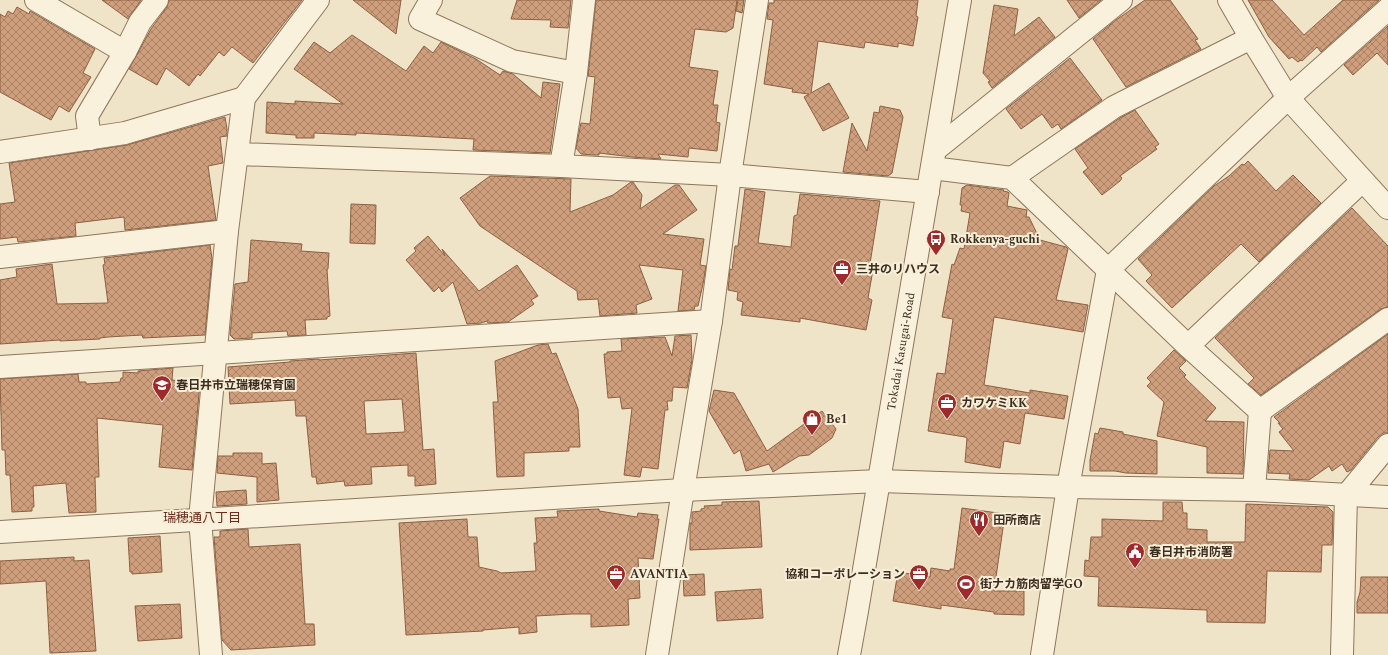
<svg xmlns="http://www.w3.org/2000/svg" width="1388" height="655" viewBox="0 0 1388 655" font-family="Spectral,'Noto Sans JP',serif">
	<defs>
		<pattern id="building-cross-hatch" width="8" height="8" patternUnits="userSpaceOnUse"><rect width="8" height="8" fill="#cf9f7d"/><path d="M0 0l8 8M0 8l8-8" fill="none" stroke="#a98266"/></pattern>
	</defs>
	<rect width="100%" height="100%" fill="#f0e4c8"/>
	<g fill="url(#building-cross-hatch)" stroke="#8d5f41" fill-rule="evenodd">
		<polygon points="102,0 141,0 128,19"/>
		<polygon points="169,0 302,0 253,63 232,47 224,56 219,52 200,76 198,74 189,86 166,68 157,85 129,69 151,29 167,7"/>
		<polygon points="353,0 401,0 396,34"/>
		<polygon points="517,0 571,0 568,28 550,27 551,20 511,19"/>
		<polygon points="596,0 737,0 733,28 726,32 695,29 689,67 718,71 713,105 718,105 716,122 720,123 717,151 689,148 688,157 658,154 661,159 632,157 599,153 599,155 594,155 581,154 576,148 581,123 590,124 595,77 588,76"/>
		<polygon points="738,0 744,0 742,13 736,11"/>
		<polygon points="774,0 918,0 916,16 918,17 913,46 898,43 898,47 865,42 864,48 818,41 811,93 829,83 849,118 823,131 804,97 809,94 792,92 793,89 764,84 773,20 767,19 767,18 769,3 774,3"/>
		<polygon points="1067,0 1101,0 1079,18"/>
		<polygon points="1145,0 1170,0 1198,39 1195,40 1201,49 1126,87 1093,39 1116,20"/>
		<polygon points="1248,0 1272,0 1304,35 1343,0 1379,0 1321,52 1317,47 1302,61 1301,60 1298,62 1292,57 1289,59 1269,37"/>
		<polygon points="994,5 1018,9 1014,36 1039,17 1055,37 992,88 988,82 990,81 983,73"/>
		<polygon points="17,7 29,14 30,11 95,49 83,73 91,77 69,112 59,106 51,120 0,92 0,14 5,17 8,11 13,14"/>
		<polygon points="1388,26 1388,65 1377,53 1353,75 1344,65"/>
		<polygon points="352,35 406,71 424,46 433,53 441,42 476,59 500,75 503,71 513,74 541,98 543,82 560,84 550,153 473,150 474,139 356,133 356,135 314,133 314,138 296,138 296,135 266,133 267,102 295,104 295,101 343,104 294,69 314,42 330,53"/>
		<polygon points="1070,58 1102,100 1061,129 1058,124 1052,128 1042,114 1021,129 1006,109"/>
		<polygon points="880,106 900,110 903,117 892,173 888,176 843,172 852,123 867,151 874,112 879,113"/>
		<polygon points="1135,110 1159,144 1155,147 1157,149 1120,176 1122,178 1120,181 1102,195 1083,172 1088,168 1075,149 1120,118"/>
		<polygon points="225,117 227,129 227,136 220,137 223,163 208,166 216,220 125,230 124,217 75,223 76,236 18,242 17,237 0,239 0,204 15,202 9,163 127,145"/>
		<polygon points="1248,161 1276,191 1293,175 1321,203 1259,262 1241,244 1172,308 1146,281 1152,275 1138,259 1214,186 1229,176 1242,164 1244,165"/>
		<polygon points="490,176 571,179 570,212 613,195 631,182 633,182 642,195 640,209 675,185 679,185 697,210 663,234 704,239 700,265 706,266 703,284 698,306 695,306 694,310 678,311 683,270 639,265 652,299 636,305 637,313 600,316 598,299 578,300 577,291 480,226 460,198"/>
		<polygon points="967,185 1004,190 1003,191 1008,192 1009,193 1007,206 1027,210 1026,217 1029,217 1040,240 1066,247 1068,249 1056,300 1088,305 1083,332 994,317 984,385 1030,393 1030,390 1068,396 1064,419 1025,413 1020,444 1004,441 1000,468 965,462 967,438 965,437 928,431 937,373 945,374 953,319 942,317 952,264 954,265 960,248 964,249 970,213 961,211 962,205 960,205 962,188"/>
		<polygon points="745,189 765,192 758,243 791,247 794,216 797,215 800,194 880,201 869,270 873,270 868,298 872,300 866,330 800,318 800,322 741,315 743,302 737,300 738,292 728,290 730,269 732,270 735,246 738,246"/>
		<polygon points="351,204 376,205 375,244 350,243"/>
		<polygon points="1352,208 1388,246 1388,307 1381,309 1261,395 1248,384 1254,378 1215,338"/>
		<polygon points="428,236 445,256 442,249 479,291 517,265 538,296 531,300 534,304 508,322 488,323 487,321 481,323 467,324 453,282 442,292 439,287 434,292 406,260 416,251 414,248"/>
		<polygon points="251,240 302,244 301,251 329,253 328,269 327,269 330,316 327,317 327,319 305,320 306,335 288,336 287,331 252,333 252,338 234,339 230,335 235,284 248,282"/>
		<polygon points="210,245 212,259 205,335 143,338 142,335 108,337 100,338 100,339 60,341 60,340 0,344 0,280 17,277 16,269 52,264 57,304 108,303 103,265 105,264 104,258"/>
		<polygon points="1388,334 1388,433 1383,433 1378,437 1351,470 1347,472 1342,464 1332,471 1329,466 1309,480 1289,479 1290,474 1268,473 1270,450 1294,451 1279,432 1283,429 1278,423 1280,423 1274,417"/>
		<polygon points="691,335 692,360 687,388 673,387 672,401 667,401 668,410 665,410 658,469 642,467 640,477 624,475 632,408 622,409 620,397 608,398 604,354 607,354 607,352 622,351 621,339 665,337 672,356 675,336"/>
		<polygon points="548,344 552,354 556,353 578,409 580,447 569,447 569,451 524,453 524,476 497,477 493,402 498,402 495,361 538,345"/>
		<polygon points="1174,350 1186,361 1179,368 1186,375 1184,377 1216,408 1205,421 1244,422 1243,474 1207,473 1207,447 1157,436 1164,402 1147,386 1151,382 1147,378"/>
		<path d="M416 353 423 450 434 449 436 484 415 486V476H408V465L371 467 372 484 345 486 344 481 317 484 316 477H312L306 416H296L295 400 230 404 228 367 290 362V361L319 359V360ZM402 399 405 432 366 434 364 401Z"/>
		<polygon points="173,368 172,380 200,383 192,470 159,467 163,425 97,418 99,477 95,477 96,512 69,513 66,483 33,486 34,507 32,507 32,511 12,512 10,475 6,475 5,450 2,450 0,379 78,374 79,382 86,382 86,384 120,382 121,378 123,378 123,372 138,373 138,371"/>
		<polygon points="714,390 734,393 767,451 822,411 836,429 832,438 809,455 799,456 773,472 769,464 746,471 740,450 734,454 709,411"/>
		<polygon points="1100,428 1123,432 1123,434 1157,441 1157,474 1126,473 1115,471 1090,471 1090,460 1095,433 1098,434"/>
		<polygon points="233,453 262,453 262,464 276,463 279,500 257,502 257,477 217,473 218,456 233,456"/>
		<polygon points="246,490 247,504 217,506 216,492"/>
		<polygon points="759,501 762,547 690,550 690,523 692,523 692,512 701,511 701,509 705,508 704,506 722,505 722,502"/>
		<polygon points="1163,502 1182,502 1183,513 1187,513 1187,529 1207,530 1207,542 1245,542 1246,504 1328,507 1333,512 1332,545 1322,545 1321,572 1267,571 1265,623 1207,622 1207,610 1098,606 1099,577 1084,576 1085,560 1089,561 1091,537 1102,537 1102,519 1163,521"/>
		<polygon points="962,508 1005,514 994,591 1024,591 1024,615 994,614 994,612 941,605 941,609 893,601 898,572 930,577 931,568 950,571 950,569 954,569"/>
		<polygon points="599,509 599,511 637,517 638,513 658,515 657,519 659,519 653,559 638,558 640,598 628,599 629,625 591,627 591,614 571,614 536,616 537,632 519,634 519,627 483,630 483,631 406,635 399,523 467,519 468,537 477,537 479,567 497,571 501,573 536,571 534,543 537,543 535,518 558,517 557,511"/>
		<polygon points="248,529 249,547 300,544 305,624 314,624 315,645 231,650 222,640 214,537 220,537 220,531"/>
		<polygon points="160,536 162,572 132,574 132,572 130,572 128,538"/>
		<polygon points="74,557 74,561 89,560 96,651 50,653 46,581 0,584 0,561"/>
		<polygon points="704,574 705,595 684,596 683,575"/>
		<polygon points="1361,577 1388,577 1388,613 1357,613 1357,602 1360,592"/>
		<polygon points="761,589 763,618 717,621 715,592"/>
		<polygon points="180,604 182,638 138,641 135,606"/>
	</g>
	<g fill="none" stroke-linecap="round" stroke-linejoin="round">
		<g stroke="#8d765c" stroke-width="24">
			<g id="minor">
				<polyline points="36,0 125,52"/>
				<polyline points="431,0 420,19 512,61 576,73"/>
				<polyline points="1229,0 1251,38 1288,98 1388,208"/>
				<polyline points="90,139 87,116 125,52 140,22 157,0"/>
				<polyline points="935,150 1121,0"/>
				<polyline points="0,152 125,133 244,98"/>
				<polyline points="238,154 561,166 730,175 928,192"/>
				<polyline points="561,166 576,73 584,0"/>
				<polyline points="932,168 1012,178 1188,346 1260,411"/>
				<polyline points="1012,178 1114,107 1251,38"/>
				<polyline points="0,257 227,231"/>
				<polyline points="1188,346 1362,181"/>
				<polyline points="0,367 711,321"/>
				<polyline points="1260,411 1388,319"/>
				<polyline points="1254,490 1260,411"/>
				<polyline points="0,532 683,490 879,481 1068,487 1254,490 1388,497"/>
				<polyline points="211,655 200,519 227,231 244,98 318,0"/>
				<polyline points="657,655 683,490 711,321 730,175 757,0"/>
				<polyline points="1042,655 1068,487 1108,270 1288,98 1388,9"/>
				<polyline points="1342,655 1346,496 1388,445"/>
			</g>
		</g>
		<g stroke="#8d765c" stroke-width="24">
			<g id="tertiary">
				<path id="s1" d="M849 655 857 611 960 0"/>
			</g>
		</g>
		<use href="#minor" stroke="#faf1dc" stroke-width="22"/>
		<use href="#tertiary" stroke="#faf1dc" stroke-width="22"/>
	</g>
	<defs>
		<g id="bus-pin" transform="scale(1)"><path d="M0 17L-7.5 6A9.5 9.5 0 1 1 7.5 6Z" fill="#9e2a2b" stroke="#f7eed8"/><path d="M-5-6H5V4H4V6H2V4H-2V6H-4V4H-5ZM-3.5-4V0h7V-4ZM-3.5 1.2v1.5H-2V1.2ZM2 1.2v1.5H3.5V1.2Z" fill="#fff"/></g>
		<g id="office-pin" transform="scale(1)"><path d="M0 17L-7.5 6A9.5 9.5 0 1 1 7.5 6Z" fill="#9e2a2b" stroke="#f7eed8"/><path d="M-6-3h4V-5.5h4V-3h4V5H-6ZM-1-4.5V-3h2v-1.5ZM-6 0V1H6V0Z" fill="#fff"/></g>
		<g id="school-pin" transform="scale(1)"><path d="M0 17L-7.5 6A9.5 9.5 0 1 1 7.5 6Z" fill="#9e2a2b" stroke="#f7eed8"/><path d="M0-5L7-2L0 1L-7-2ZM-4 1L0 2.5L4 1V4Q0 6-4 4Z" fill="#fff"/></g>
		<g id="shop-pin" transform="scale(1)"><path d="M0 17L-7.5 6A9.5 9.5 0 1 1 7.5 6Z" fill="#9e2a2b" stroke="#f7eed8"/><path d="M-5-2.5h2.3a2.7 3.5 0 0 1 5.4 0H5L5.5 6h-11ZM-1.5-2.5h3a1.5 2.3 0 0 0-3 0Z" fill="#fff"/></g>
		<g id="restaurant-pin" transform="scale(1)"><path d="M0 17L-7.5 6A9.5 9.5 0 1 1 7.5 6Z" fill="#9e2a2b" stroke="#f7eed8"/><path d="M-5-6h1v4h1v-4h1v4h1v-4h1v5L-1.5 .5V6h-2V.5L-5-1ZM5-6V6H3V1.5H1.5Q1.5-4 5-6Z" fill="#fff"/></g>
		<g id="civic-pin" transform="scale(1)"><path d="M0 17L-7.5 6A9.5 9.5 0 1 1 7.5 6Z" fill="#9e2a2b" stroke="#f7eed8"/><path d="M-.6-6.5H3V-4.5H.6V-3L4-1V1h2V6H-6V1h2V-1L-.6-3ZM-1.2 2.5V6h2.4V2.5Z" fill="#fff"/></g>
		<g id="stadium-pin" transform="scale(1)"><path d="M0 17L-7.5 6A9.5 9.5 0 1 1 7.5 6Z" fill="#9e2a2b" stroke="#f7eed8"/><path d="M0-5a6.5 5 0 1 0 0 10a6.5 5 0 1 0 0-10ZM-3.5-1.8h7v3.6h-7Z" fill="#fff"/></g>
	</defs>
	<g fill-rule="evenodd">
		<use href="#bus-pin" x="936" y="239"/>
		<use href="#office-pin" x="842" y="269"/>
		<use href="#school-pin" x="162" y="385"/>
		<use href="#office-pin" x="947" y="403"/>
		<use href="#shop-pin" x="812" y="419"/>
		<use href="#restaurant-pin" x="979" y="520"/>
		<use href="#civic-pin" x="1135" y="552"/>
		<use href="#office-pin" x="616" y="574"/>
		<use href="#office-pin" x="919" y="574"/>
		<use href="#stadium-pin" x="966" y="584"/>
	</g>
	<g text-anchor="middle" dominant-baseline="central" stroke-width="4" stroke-linejoin="round" paint-order="stroke">
		<g font-size="12" font-weight="bold" fill="#3d2e20" stroke="#f7eed8" text-anchor="start">
			<text x="950" y="239">Rokkenya-guchi</text>
			<text x="856" y="269">三井のリハウス</text>
			<text x="176" y="385">春日井市立瑞穂保育園</text>
			<text x="961" y="403">カワケミKK</text>
			<text x="826" y="419">Be1</text>
			<text x="993" y="520">田所商店</text>
			<text x="1149" y="552">春日井市消防署</text>
			<text x="630" y="574">AVANTIA</text>
			<text x="905" y="574" text-anchor="end">協和コーポレーション</text>
			<text x="980" y="584">街ナカ筋肉留学GO</text>
		</g>
		<g font-size="12" fill="#3d2e20" stroke="#f7eed8">
			<text stroke="none"><textPath href="#s1" startOffset="308">Tokadai Kasugai-Road</textPath></text>
		</g>
		<g font-size="13" fill="#6b2e1e" stroke="#f7eed8">
			<text x="202" y="518">瑞穂通八丁目</text>
		</g>
	</g>
</svg>
